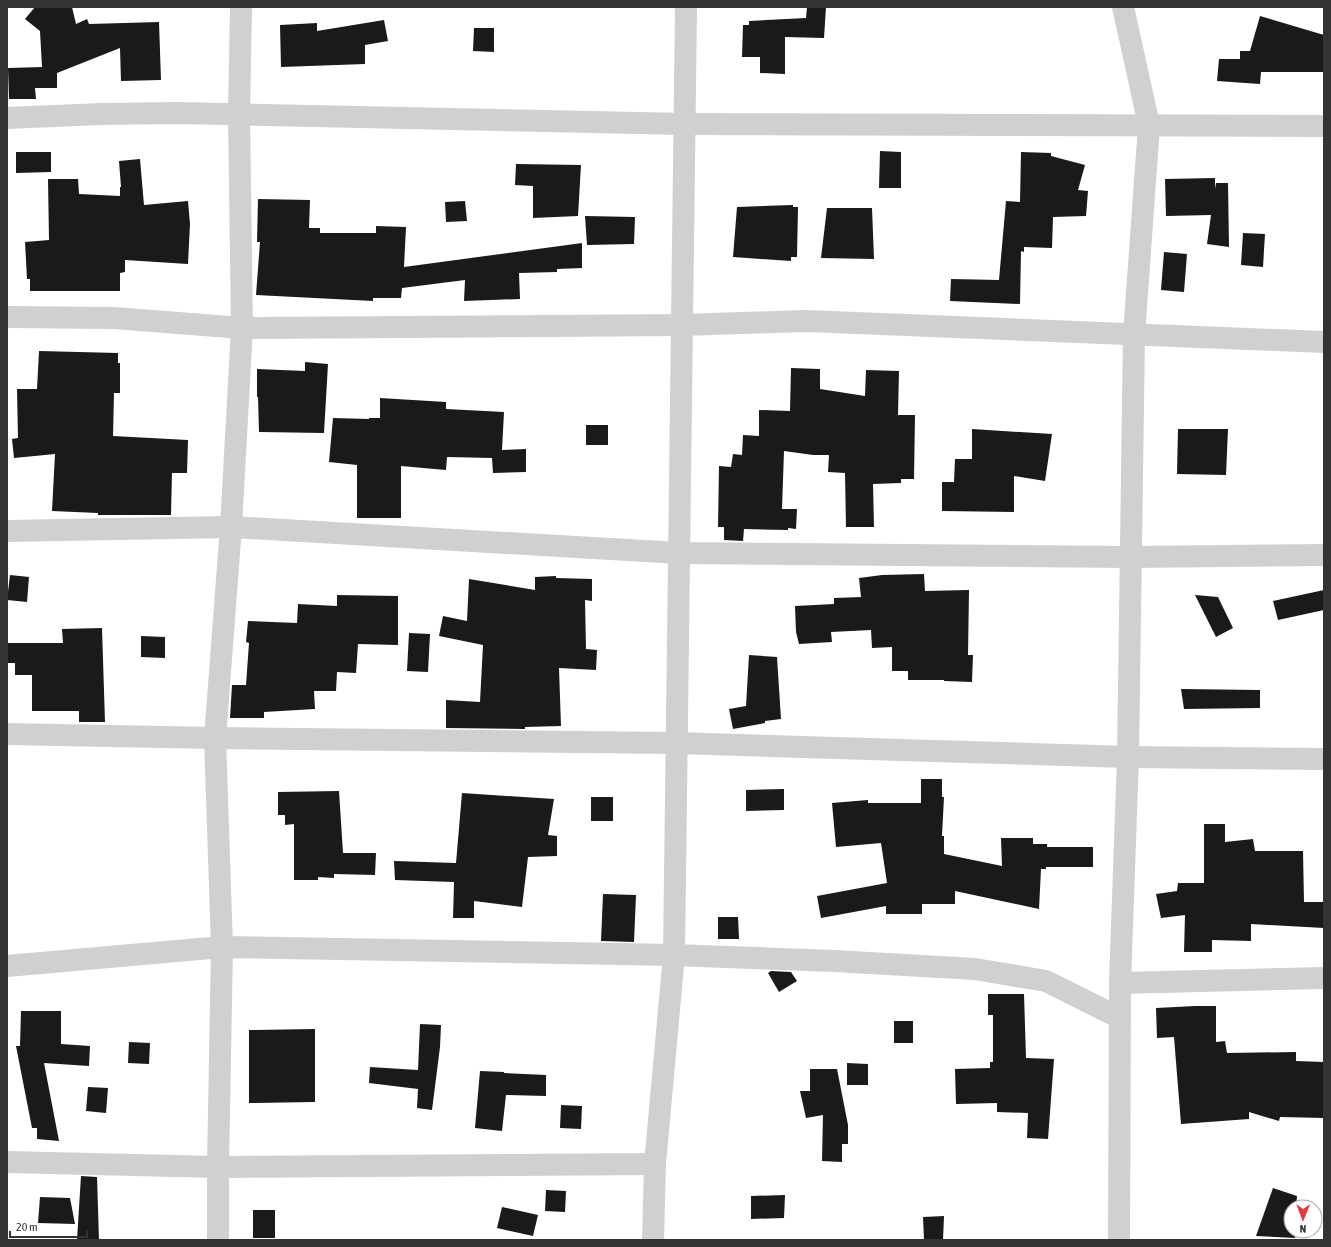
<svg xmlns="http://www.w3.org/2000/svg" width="1331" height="1247" viewBox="0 0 1331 1247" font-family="'Asap Condensed',sans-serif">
	<rect width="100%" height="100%" fill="#fff"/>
	<g fill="#1a1a1a">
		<polygon points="35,7 72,7 76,24 87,19 89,24 159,22 161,80 121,81 120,48 57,73 57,88 35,88 36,99 9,99 8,68 42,67 40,31 25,19"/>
		<polygon points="807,7 826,7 824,38 785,37 785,74 760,73 760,57 742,57 743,25 749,25 749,21 806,18"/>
		<polygon points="1260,16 1324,35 1324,72 1261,72 1260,84 1217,81 1219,59 1240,59 1240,51 1250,51"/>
		<polygon points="384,20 388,41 365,45 365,64 281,67 280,25 317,23 317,31"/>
		<polygon points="474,28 494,28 494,52 473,51"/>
		<polygon points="880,151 901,152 901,188 879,188"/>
		<polygon points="16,152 51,152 51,172 16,173"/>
		<polygon points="1021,152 1051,153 1051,156 1085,165 1078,190 1088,191 1086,216 1053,217 1052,248 1024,247 1024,252 1021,251 1020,304 950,301 951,279 999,280 1006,201 1020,202"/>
		<polygon points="140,159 144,205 188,201 190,224 188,264 125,260 125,272 120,273 120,291 30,291 30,279 27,279 25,242 49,240 48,179 78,179 79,194 120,196 120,187 121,187 119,161"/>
		<polygon points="516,164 581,165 578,216 533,218 533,186 515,185"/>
		<polygon points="1215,178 1215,189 1216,183 1228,183 1229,247 1207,244 1211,215 1166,216 1165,179"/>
		<polygon points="258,199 310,200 309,228 320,228 320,233 376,233 376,226 406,227 404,267 582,243 582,268 557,269 557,272 519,273 520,299 464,301 465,280 402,288 401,298 373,298 373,301 256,295 260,242 257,242"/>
		<polygon points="465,201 467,221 446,222 445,202"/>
		<polygon points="793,205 793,207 798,207 797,257 791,257 791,261 733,257 737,207"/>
		<polygon points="827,208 872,208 874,259 821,258"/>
		<polygon points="585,216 635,217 634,244 587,245"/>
		<polygon points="1243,233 1265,234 1263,267 1241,265"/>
		<polygon points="1164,252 1187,254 1184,292 1161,290"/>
		<polygon points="39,351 118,353 118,363 120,363 120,393 114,393 113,436 188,440 187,473 172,473 171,515 98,515 98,513 52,511 55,454 14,458 12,439 18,438 17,389 37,389"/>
		<polygon points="305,362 328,364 324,433 259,432 258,397 257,397 257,369 305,371"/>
		<polygon points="791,368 820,369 820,389 865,396 866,370 899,371 898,415 915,415 914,479 901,479 901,483 873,484 874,527 846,527 845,473 828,472 829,455 813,455 784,451 782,509 797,509 796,529 788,528 788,530 744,529 743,541 724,540 724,527 718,527 719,466 731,467 733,454 742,455 743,435 759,436 759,410 790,411"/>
		<polygon points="380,398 446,402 446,409 504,412 502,450 526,449 526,472 493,473 492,458 447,457 446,470 401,466 401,518 357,518 357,465 329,462 333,418 369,419 369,418 380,418"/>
		<rect x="586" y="425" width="22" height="20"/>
		<polygon points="972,429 1052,434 1045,481 1014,476 1014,512 942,511 942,482 954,482 955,459 972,459"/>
		<polygon points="1178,429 1228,429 1226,475 1177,474"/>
		<polygon points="924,574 925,591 969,590 968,655 973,655 972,682 944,681 944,680 908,680 908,671 892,671 892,647 872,648 871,630 831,632 832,642 799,644 796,632 795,606 834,604 834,598 861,597 859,578 882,575"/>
		<polygon points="10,575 29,577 27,602 7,600"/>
		<polygon points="556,576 556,578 592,579 592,601 585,600 586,649 597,650 596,670 559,668 561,726 525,727 525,729 446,728 446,700 480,702 483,645 439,636 443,616 467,621 469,579 535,590 535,577"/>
		<polygon points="1324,590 1324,610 1278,620 1273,601"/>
		<polygon points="337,595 398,596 398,645 358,644 356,673 337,672 336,691 314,691 315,709 264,712 264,718 230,718 232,685 246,685 249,643 246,642 248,621 297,623 298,604 337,606"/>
		<polygon points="1195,595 1218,597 1233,628 1216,637"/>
		<polygon points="102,628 105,722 79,722 79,711 32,711 32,675 15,675 15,663 7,663 7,643 63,643 62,629"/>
		<polygon points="409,633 430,634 428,672 407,671"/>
		<polygon points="141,636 165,637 165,658 141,657"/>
		<polygon points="749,655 777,657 781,719 765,721 765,723 733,729 729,709 746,706"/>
		<polygon points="1181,689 1260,690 1260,708 1184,709"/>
		<polygon points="921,779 942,779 942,797 944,797 942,836 944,836 944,854 1002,866 1001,838 1033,838 1033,844 1047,844 1047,847 1093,847 1093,867 1046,867 1046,869 1041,869 1039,909 955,891 955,904 922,904 922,914 886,914 886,906 821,918 817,896 887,883 881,843 836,847 832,803 868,800 868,803 921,803"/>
		<polygon points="784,789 784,810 746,811 746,790"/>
		<polygon points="339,791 343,853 376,853 375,875 334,874 334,878 318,877 318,880 294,880 294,824 285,825 285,815 278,815 278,792"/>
		<polygon points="462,793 554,799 548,835 557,836 557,856 528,857 522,907 474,901 474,918 453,918 454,882 395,880 394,861 456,863"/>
		<rect x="591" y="797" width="22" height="24"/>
		<polygon points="1204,824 1225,824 1225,842 1253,839 1255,851 1303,851 1304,902 1324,902 1324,928 1251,924 1251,941 1212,940 1212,952 1184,952 1185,915 1161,918 1156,894 1177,891 1178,883 1204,883"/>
		<polygon points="603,894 636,895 634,942 601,941"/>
		<polygon points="718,917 738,917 739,939 718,939"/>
		<polygon points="771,971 791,972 797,981 779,992 768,973"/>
		<polygon points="988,994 1024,994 1026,1058 1054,1059 1048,1139 1027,1138 1028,1113 997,1112 997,1103 956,1104 955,1069 990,1068 990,1062 993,1062 993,1015 988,1015"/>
		<polygon points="1195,1006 1216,1006 1216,1042 1225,1041 1227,1053 1296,1052 1296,1061 1324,1062 1324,1118 1280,1117 1279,1121 1249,1112 1249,1119 1181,1124 1174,1037 1157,1038 1156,1008"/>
		<polygon points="21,1011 61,1011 61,1044 90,1046 89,1066 44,1063 59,1141 37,1139 37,1128 32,1128 16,1046 20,1046"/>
		<rect x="894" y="1021" width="19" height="22"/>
		<polygon points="420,1024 441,1025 440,1047 432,1110 417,1108 418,1089 369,1083 370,1067 418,1070"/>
		<polygon points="315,1029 315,1102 249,1103 249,1030"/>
		<polygon points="129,1042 150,1043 149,1064 128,1063"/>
		<polygon points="847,1063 868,1064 868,1085 847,1085"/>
		<polygon points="810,1069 837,1069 848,1125 848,1144 842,1144 842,1162 822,1161 823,1115 806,1118 800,1091 810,1091"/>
		<polygon points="480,1071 504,1072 504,1073 546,1075 546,1096 506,1095 502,1131 475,1128"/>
		<polygon points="88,1087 108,1088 106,1113 86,1111"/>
		<polygon points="561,1105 582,1106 581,1129 560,1128"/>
		<polygon points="81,1176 97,1177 99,1240 77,1240"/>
		<polygon points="1273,1188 1297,1196 1296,1207 1291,1207 1291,1231 1295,1231 1295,1238 1256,1236"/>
		<polygon points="546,1190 566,1191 565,1212 545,1211"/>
		<polygon points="785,1195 784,1218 751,1219 751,1196"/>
		<polygon points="40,1197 70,1198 75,1224 38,1223"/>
		<polygon points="502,1207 538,1215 533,1236 497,1228"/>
		<rect x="253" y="1210" width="22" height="28"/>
		<polygon points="944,1216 943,1240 924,1240 923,1217"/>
	</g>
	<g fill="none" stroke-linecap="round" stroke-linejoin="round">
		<g stroke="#d0d0d0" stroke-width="22">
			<polyline points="7,118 101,114 178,113 685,124 1324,126"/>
			<polyline points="7,317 114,318 242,328 682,325 806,321 1324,342"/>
			<polyline points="7,531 231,527 679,553 1131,557 1324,555"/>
			<polyline points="7,734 215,738 676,743 1128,757 1324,759"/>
			<polyline points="7,966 222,947 674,955 834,961 975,969 1046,981 1120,1018"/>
			<polyline points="1120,983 1324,978"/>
			<polyline points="7,1162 218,1167 655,1164"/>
			<polyline points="218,1240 218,1167 222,947 215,738 231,527 242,328 239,114 241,7"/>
			<polyline points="653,1240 655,1164 674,955 686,7"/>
			<polyline points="1119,1240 1120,983 1128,757 1134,335 1149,125 1123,7"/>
		</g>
	</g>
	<rect width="1331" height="1247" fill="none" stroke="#333333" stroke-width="16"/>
	<g transform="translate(1303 1219) rotate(181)"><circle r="19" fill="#ffffff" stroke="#adadad"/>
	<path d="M0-3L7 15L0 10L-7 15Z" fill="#e63946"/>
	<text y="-6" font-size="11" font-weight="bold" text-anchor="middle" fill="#333333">N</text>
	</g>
	<path d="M10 1231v6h77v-6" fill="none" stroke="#333333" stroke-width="2"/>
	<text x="16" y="1231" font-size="12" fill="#333333" stroke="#ffffff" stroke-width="3" paint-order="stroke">20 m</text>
</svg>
